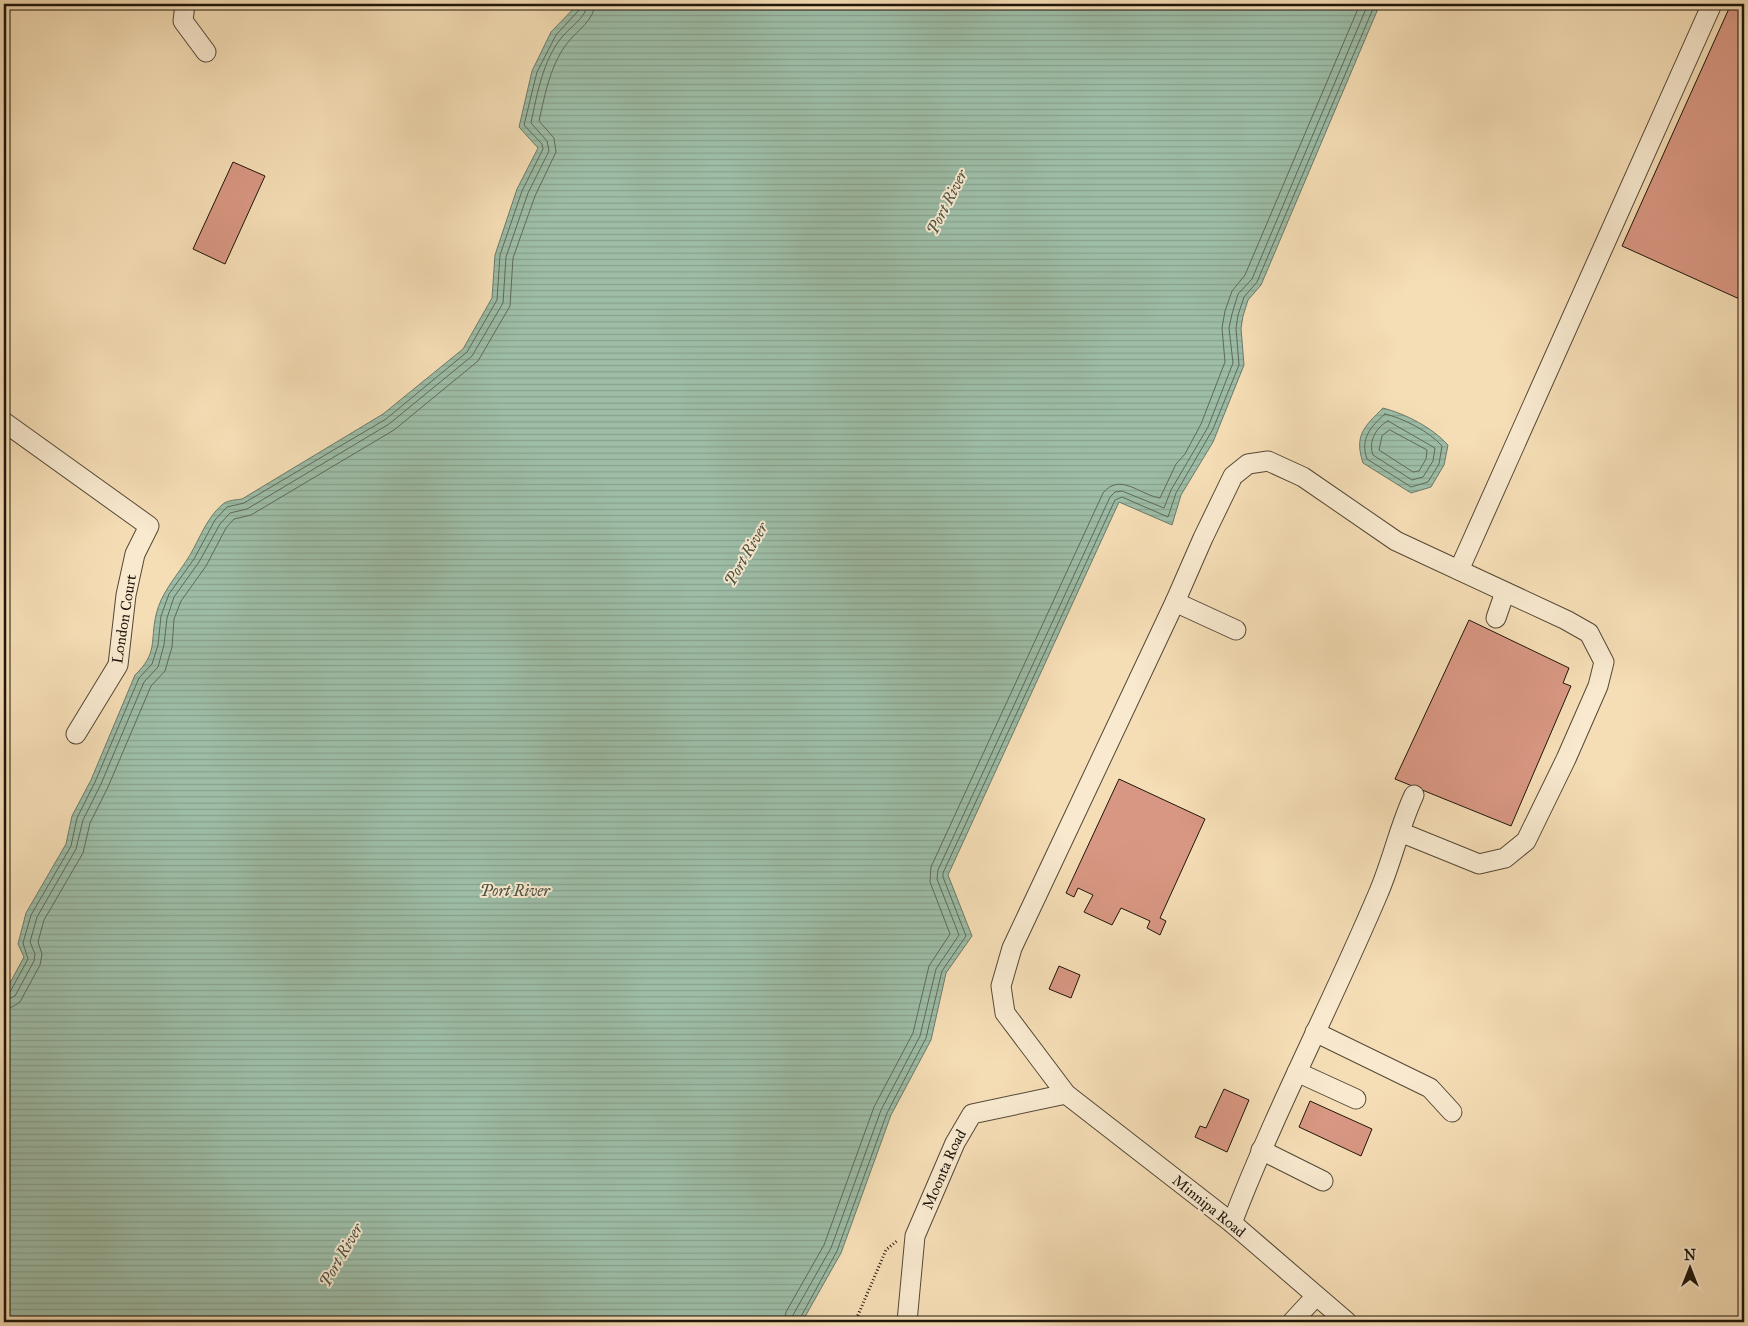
<svg xmlns="http://www.w3.org/2000/svg" width="1748" height="1326" viewBox="0 0 1748 1326" font-family="'IM FELL Great Primer',serif">
	<defs>
		<pattern id="water-rules" width="6" height="5" patternUnits="userSpaceOnUse" patternTransform="scale(1.25)"><rect width="6" height="5" fill="#9dbda7"/><path d="M0 2.5h6" fill="none" stroke="#87a28e"/></pattern>
	</defs>
	<rect width="100%" height="100%" fill="#f5ddb5"/>
	<filter id="stains"><feTurbulence type="fractalNoise" baseFrequency=".004" numOctaves="4"/><feColorMatrix values="0 0 0 0 .2 0 0 0 0 .09 0 0 0 0 .02 0 0 0 .5 -.17"/></filter>
	<radialGradient id="worn" r=".72"><stop offset=".6" stop-color="#630" stop-opacity="0"/><stop offset="1" stop-color="#630" stop-opacity=".3"/></radialGradient>
	<g fill="url(#water-rules)" stroke="#6b7a69">
		<path d="M578 4H1380L1261 285 1248 300 1243 316 1241 328 1244 365 1213 442 1181 495 1172 525 1119 502 948 875 972 936 946 973 931 1040 891 1115 841 1253 802 1322H4V994L24 957 18 944 26 913 66 844 72 816 91 780 135 675C158 653 150 642 156 615 161 592 178 575 190 555 200 538 207 517 223 504 228 500 236 500 242 499L383 414 463 349 492 298 495 255 517 189 538 148 519 127 532 71 551 32Z"/>
		<path d="M1383 408C1406 414 1433 428 1448 445L1444 465 1431 487 1411 493 1363 463C1354 435 1364 427 1383 408Z"/>
	</g>
	<g fill="none" stroke-linecap="round" stroke-linejoin="round">
		<g stroke="#5e6a59" stroke-width="1">
			<path d="M1385 414C1403 418 1430 432 1442 446L1439 464 1428 482 1411 487 1367 459C1360 439 1370 427 1385 414Z"/>
			<path d="M1388 421 1435 448 1433 461 1423 477 1412 480 1373 455C1368 442 1376 427 1388 421Z"/>
			<polygon points="1390,430 1427,450 1426,459 1419,471 1413,472 1379,450 1382,436"/>
			<polyline points="4,995 10,992 28,959 23,943 31,915 71,846 77,818 95,782 139,678 152,664 158,645 161,616 169,594 194,559 215,520 227,507 244,503 386,419 467,352 497,300 500,255 522,191 543,149 542,144 524,125 537,72 556,35 580,9 581,4"/>
			<path d="M4 1001 15 996 34 961 35 954 30 942 37 917 76 849 83 820 101 784 144 682 158 667 164 645 167 618 174 597 199 562 220 524 230 513 247 509 389 424 472 356 503 303 506 257 528 193 549 151 547 141 531 123C537 94 543 60 562 37 570 27 587 17 587 4"/>
			<path d="M4 1009 12 1007 20 1002 40 965 42 954 38 942 44 920 83 853 90 823 108 787 151 686 165 671 172 647 174 619 181 601 206 566 226 528 234 519 251 515 394 430 478 361 510 306 513 258 535 196 556 152 554 138 539 121C545 94 551 62 569 41 578 30 594 20 595 4"/>
			<path d="M784 1322 786 1312 824 1245 874 1107 913 1033 929 966 950 934 930 882 931 867 1103 493C1120 472 1140 495 1160 498L1176 464 1185 454 1201 424 1225 362 1222 328 1225 311 1232 291 1245 275 1360 4"/>
			<polyline points="792,1322 793,1315 831,1248 881,1110 920,1036 936,969 959,935 937,879 938,870 1110,497 1115,492 1122,491 1164,508 1171,490 1208,427 1233,363 1229,328 1232,314 1238,294 1252,279 1368,4"/>
			<polyline points="798,1322 837,1251 887,1113 926,1038 942,971 966,936 943,877 943,873 1115,500 1122,497 1168,517 1176,493 1213,429 1239,365 1236,328 1238,315 1244,297 1257,282 1375,4"/>
		</g>
	</g>
	<g fill="#d89782" stroke="#1f160b">
		<polygon points="1731,4 1744,7 1744,301 1622,246"/>
		<polygon points="233,162 265,176 225,264 193,249"/>
		<polygon points="1469,620 1569,668 1563,683 1571,686 1511,826 1395,779"/>
		<polygon points="1119,779 1205,819 1160,918 1166,921 1160,935 1147,928 1150,921 1121,908 1112,925 1084,912 1093,895 1078,888 1074,897 1066,893"/>
		<polygon points="1059,966 1080,975 1071,998 1049,989"/>
		<polygon points="1224,1089 1249,1100 1227,1152 1195,1137 1200,1126 1206,1128"/>
		<polygon points="1310,1101 1372,1129 1361,1156 1299,1127"/>
	</g>
	<g fill="none" stroke-linecap="round" stroke-linejoin="round">
		<g stroke="#544836" stroke-width="21">
			<g id="minor">
				<polyline points="185,4 183,21 206,52"/>
				<polyline points="4,422 149,526 135,554 126,595 118,665 76,734"/>
				<polyline points="1459,570 1712,4"/>
				<polyline points="1175,602 1236,630"/>
				<polyline points="1496,618 1505,592"/>
				<polyline points="1315,1032 1430,1088 1452,1112"/>
				<polyline points="1297,1072 1356,1099"/>
				<polyline points="1261,1150 1323,1181"/>
				<path d="M1232 1223C1275 1111 1331 1005 1378 894 1392 862 1399 827 1414 795"/>
				<path id="s1" d="M907 1322 915 1236 955 1143 972 1114 1066 1094"/>
				<polyline points="1292,1322 1316,1296"/>
				<polyline points="1347,1322 1232,1223 1066,1094 1005,1013 1001,986 1012,948 1175,602 1203,538 1233,476 1248,464 1268,461 1303,477 1396,541 1566,620 1589,633 1604,662 1598,686 1566,759 1526,841 1505,858 1479,864 1400,832"/>
			</g>
		</g>
		<polyline stroke="#1f160b" stroke-width="3" stroke-dasharray="1 2.5" stroke-linecap="butt" points="855,1322 886,1250 898,1240"/>
		<use href="#minor" stroke="#f8e9cf" stroke-width="19"/>
	</g>
	<g text-anchor="middle" dominant-baseline="central" stroke-width="4" stroke-linejoin="round" paint-order="stroke">
		<g font-size="15" fill="#1f160b" stroke="#f8e9cf">
			<text transform="translate(124 619) rotate(-81)">London Court</text>
			<text stroke="none"><textPath href="#s1" startOffset="159">Moonta Road</textPath></text>
			<text transform="translate(1209 1206) rotate(39)">Minnipa Road</text>
		</g>
		<g font-size="16" font-style="italic" fill="#4b5042" stroke="#f8e9cf">
			<text transform="translate(947 202) rotate(-63)">Port River</text>
			<text transform="translate(746 554) rotate(-60)">Port River</text>
			<text x="515" y="890">Port River</text>
			<text transform="translate(341 1255) rotate(-60)">Port River</text>
		</g>
	</g>
	<rect width="1748" height="1326" fill="none" stroke="#f5ddb5" stroke-width="20"/>
	<rect x="5" y="5" width="1738" height="1316" fill="none" stroke="#1f160b" stroke-width="2.5"/>
	<rect x="10" y="10" width="1728" height="1306" fill="none" stroke="#1f160b"/>
	<g transform="translate(1690 1268)" stroke="#f8e9cf" stroke-width="4" paint-order="stroke">
	<path d="M0-4L9 19L0 12L-9 19Z" fill="#1f160b"/>
	<text y="-8" font-size="14" font-weight="bold" text-anchor="middle" fill="#1f160b">N</text>
	</g>
	<rect width="100%" height="100%" filter="url(#stains)"/>
	<rect width="100%" height="100%" fill="url(#worn)"/>
</svg>
